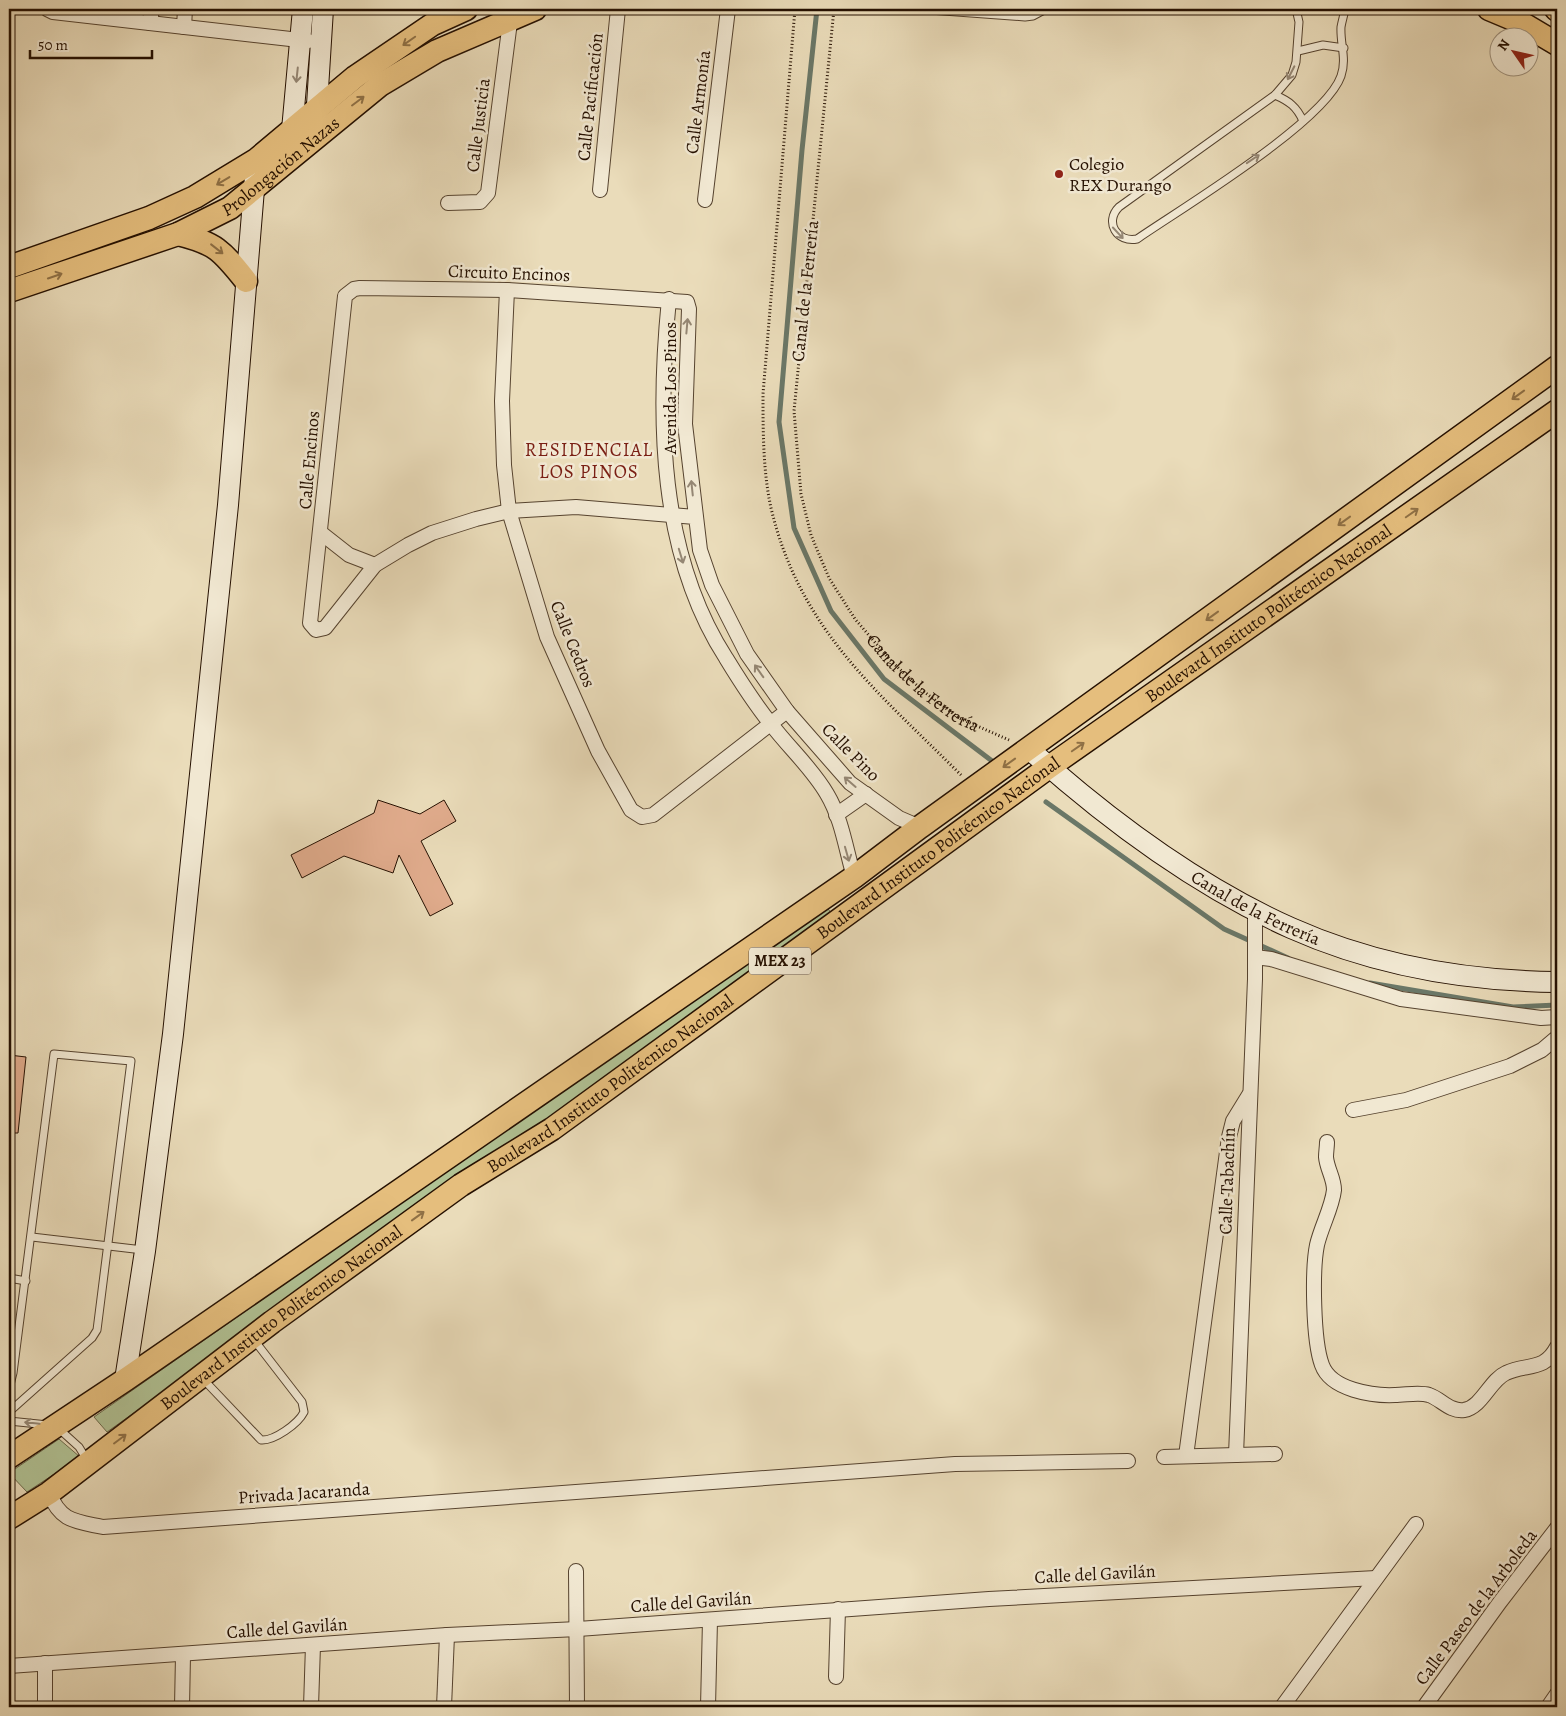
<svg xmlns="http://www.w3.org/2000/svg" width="1566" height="1716" viewBox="0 0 1566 1716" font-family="Alegreya,serif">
	<rect width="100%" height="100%" fill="#eadcba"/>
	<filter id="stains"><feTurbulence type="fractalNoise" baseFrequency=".004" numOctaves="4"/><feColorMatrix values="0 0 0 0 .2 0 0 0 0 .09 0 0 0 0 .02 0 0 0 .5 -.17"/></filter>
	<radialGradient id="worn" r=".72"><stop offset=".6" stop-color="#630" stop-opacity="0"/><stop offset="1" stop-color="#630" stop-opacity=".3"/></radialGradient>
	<g fill="#b1c294" stroke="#6b694a">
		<polygon points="826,906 834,917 107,1432 94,1417"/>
		<polygon points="59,1439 80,1457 27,1492 9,1473"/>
	</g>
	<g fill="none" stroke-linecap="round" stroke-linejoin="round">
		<g stroke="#6a7767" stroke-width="5">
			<polyline points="817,9 802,150 779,422 794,528 831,611 884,679 996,764"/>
			<polyline points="1046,802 1224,929 1288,958"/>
			<polyline points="1370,983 1513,1007 1557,1005"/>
		</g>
	</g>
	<g fill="#e1ac8d" stroke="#251001">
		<polygon points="378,800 420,814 444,800 456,821 421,841 453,904 430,916 399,855 393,873 344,856 302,878 291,855 374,813"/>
		<polygon points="9,1055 26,1057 18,1133 9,1133"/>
	</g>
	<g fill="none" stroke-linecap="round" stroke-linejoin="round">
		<g stroke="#56432f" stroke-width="9">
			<g id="lane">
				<polyline points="916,9 1025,17 1033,16 1046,9"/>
				<path d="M1296 9 1299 22 1296 62 1292 75 1275 95 1119 207C1104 222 1117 243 1137 239 1182 208 1325 122 1341 76 1347 59 1340 44 1341 27 1342 21 1344 15 1345 9"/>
				<polyline points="1298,51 1323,45 1344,48"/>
				<path d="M1275 95C1289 101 1297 107 1303 121"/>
				<polyline points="32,1237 143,1250"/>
				<polyline points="9,1278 26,1281"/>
				<path d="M203 1379 261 1440C274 1441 298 1424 304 1412L302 1402 254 1340"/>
				<polyline points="9,1389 13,1373 54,1054 131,1061 97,1330 92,1338 9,1412"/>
				<polyline points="9,1421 48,1425"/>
				<polyline points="58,1428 79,1447 87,1460"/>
			</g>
		</g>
		<g stroke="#56432f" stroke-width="16">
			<g id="street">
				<polyline points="47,9 53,12 308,41"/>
				<polyline points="150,23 152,9"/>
				<polyline points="184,27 185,9"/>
				<polyline points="600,190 618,9"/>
				<polyline points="705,200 728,9"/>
				<polyline points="448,203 480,202 488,193 511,14"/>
				<polyline points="507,290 502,401 504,465 509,511 547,637 598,751 631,810 642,817 653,815 787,711"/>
				<path d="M669 299C657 419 659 554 726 658 740 681 754 703 771 724 789 748 812 768 827 794 842 819 846 850 854 877"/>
				<polyline points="695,517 576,507 509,511 476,519 432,533 408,545 375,565 325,628 316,630 310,623 345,296 354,289 360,288 507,290 687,302 689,309 685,424 700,550 712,585 747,654 787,711 850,783 899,818 920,827"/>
				<polyline points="321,533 349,555 375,565"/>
				<polyline points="836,815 866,794"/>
				<polyline points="1255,957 1271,959 1401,999 1541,1018 1557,1017"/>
				<polyline points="1353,1110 1406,1100 1510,1066 1542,1050 1555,1039"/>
				<path d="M1327 1142C1327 1147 1326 1152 1326 1157 1327 1169 1334 1178 1334 1190 1332 1208 1321 1227 1317 1245 1312 1270 1313 1341 1322 1365 1331 1390 1373 1396 1395 1395 1406 1395 1419 1392 1429 1395 1441 1399 1450 1412 1464 1410 1482 1407 1490 1380 1506 1373 1527 1363 1544 1372 1557 1347"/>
				<polyline points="1236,1455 1255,979 1255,909"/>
				<polyline points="1186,1456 1229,1137 1233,1121 1249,1095"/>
				<polyline points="1164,1457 1275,1454"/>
				<path d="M49 1493C61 1522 75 1521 103 1527L955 1464 1128 1461"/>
				<polyline points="576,1571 577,1707"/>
				<polyline points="9,1666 447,1635 578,1629 989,1599 1376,1578"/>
				<polyline points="836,1677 838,1609"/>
				<polyline points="45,1707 45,1663"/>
				<polyline points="182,1707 183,1655"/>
				<polyline points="311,1707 313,1645"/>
				<polyline points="444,1707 447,1635"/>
				<polyline points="708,1707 710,1620"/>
				<polyline points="1282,1707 1416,1524"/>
				<polyline points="1424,1707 1500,1602 1557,1528"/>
				<polyline points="1548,1707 1557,1694"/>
			</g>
		</g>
		<g stroke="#251001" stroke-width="22">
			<g id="secondary">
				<polyline points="316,121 323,9"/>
				<polyline points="291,141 303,9"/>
				<path id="s2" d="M1029 749C1107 819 1195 885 1291 928 1374 965 1467 981 1557 982"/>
				<polyline points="125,1380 145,1251 173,1034 228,505 255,177"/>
			</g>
		</g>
		<g stroke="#251001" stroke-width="25">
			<g id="primary">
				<polyline points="1489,9 1520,22 1557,44"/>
				<polyline points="1556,9 1557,10"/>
				<path d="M178 234C216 243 222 251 246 281"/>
				<polyline points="9,267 149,218 195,197 256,160 355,77 433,24 466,9"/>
				<path id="s3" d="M9 291 178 234 230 208 380 85 437 51 535 9"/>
				<polyline points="9,1457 125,1380 854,877 920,827 1557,367"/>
				<path id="s4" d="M9 1518 49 1493 272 1322 461 1185 552 1129 1049 767 1557 411"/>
			</g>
		</g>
		<g stroke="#251001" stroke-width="3" stroke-dasharray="1 2.5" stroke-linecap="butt">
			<path d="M795 9 763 394C763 432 763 471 771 508 800 630 877 691 961 775"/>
			<path id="s1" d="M834 9 794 411 801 494 811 535 829 578 855 619 891 661 923 691 959 718 1009 740"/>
		</g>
		<use href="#lane" stroke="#f1e8d2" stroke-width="7"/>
		<use href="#street" stroke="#f1e8d2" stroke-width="14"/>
		<use href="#secondary" stroke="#f1e8d2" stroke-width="20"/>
		<use href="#primary" stroke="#e5be7d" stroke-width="22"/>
	</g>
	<defs><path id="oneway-shaft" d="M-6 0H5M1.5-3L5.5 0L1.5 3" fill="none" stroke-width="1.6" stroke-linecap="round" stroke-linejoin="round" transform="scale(1.25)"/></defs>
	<g stroke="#8f7045">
		<use href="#oneway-shaft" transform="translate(409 41) rotate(145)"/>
		<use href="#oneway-shaft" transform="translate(358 101) rotate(-37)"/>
		<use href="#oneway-shaft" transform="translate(223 181) rotate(149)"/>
		<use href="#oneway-shaft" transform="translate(217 249) rotate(38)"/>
		<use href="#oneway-shaft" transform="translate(55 276) rotate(-19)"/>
		<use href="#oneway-shaft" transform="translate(1518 395) rotate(144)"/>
		<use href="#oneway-shaft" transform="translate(1412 513) rotate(-35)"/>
		<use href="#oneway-shaft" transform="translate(1344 521) rotate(144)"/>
		<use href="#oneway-shaft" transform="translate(1212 616) rotate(144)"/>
		<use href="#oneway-shaft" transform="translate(1078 747) rotate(-35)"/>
		<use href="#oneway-shaft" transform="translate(1009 763) rotate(144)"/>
		<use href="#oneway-shaft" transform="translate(418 1216) rotate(-36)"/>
		<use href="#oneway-shaft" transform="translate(120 1439) rotate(-37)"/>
	</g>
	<g stroke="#958774">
		<use href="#oneway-shaft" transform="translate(1291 73) rotate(117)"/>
		<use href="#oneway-shaft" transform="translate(297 75) rotate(96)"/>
		<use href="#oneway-shaft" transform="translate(1253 159) rotate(-34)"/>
		<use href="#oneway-shaft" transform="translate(1118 233) rotate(47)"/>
		<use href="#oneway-shaft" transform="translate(687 326) rotate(-85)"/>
		<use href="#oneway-shaft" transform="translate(692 488) rotate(-96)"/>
		<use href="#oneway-shaft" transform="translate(681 556) rotate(73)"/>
		<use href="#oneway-shaft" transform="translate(759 671) rotate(-125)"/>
		<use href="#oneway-shaft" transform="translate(850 782) rotate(-139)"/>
		<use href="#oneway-shaft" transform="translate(847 854) rotate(74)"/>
		<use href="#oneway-shaft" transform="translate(32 1423) rotate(-174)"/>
	</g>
	<circle fill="#8f2418" stroke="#f1e8d2" stroke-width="2" cx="1059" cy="174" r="5"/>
	<g text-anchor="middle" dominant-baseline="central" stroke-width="5" stroke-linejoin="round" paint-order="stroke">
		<rect fill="#f1e8d2" stroke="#625140" stroke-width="1" x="749" y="947.5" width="62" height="27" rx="4"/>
		<g font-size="16" font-weight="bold" fill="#251001">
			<text x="780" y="961">MEX 23</text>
		</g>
		<g font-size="18" fill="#251001" stroke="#f1e8d2">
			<text transform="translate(590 97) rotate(-84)">Calle Pacificación</text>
			<text transform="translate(698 102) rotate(-83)">Calle Armonía</text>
			<text transform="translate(478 125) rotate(-83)">Calle Justicia</text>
			<text stroke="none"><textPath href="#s3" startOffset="302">Prolongación Nazas</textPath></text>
			<text transform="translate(509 273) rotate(2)">Circuito Encinos</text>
			<text transform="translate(805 291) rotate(-84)">Canal de la Ferrería</text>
			<text transform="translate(670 388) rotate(-90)">Avenida Los Pinos</text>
			<text transform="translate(309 460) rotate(-85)">Calle Encinos</text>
			<text stroke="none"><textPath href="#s4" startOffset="1551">Boulevard Instituto Politécnico Nacional</textPath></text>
			<text transform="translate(573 644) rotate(68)">Calle Cedros</text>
			<text stroke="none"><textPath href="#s1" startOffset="719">Canal de la Ferrería</textPath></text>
			<text transform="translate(851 752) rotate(45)">Calle Pino</text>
			<text stroke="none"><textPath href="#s4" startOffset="1146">Boulevard Instituto Politécnico Nacional</textPath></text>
			<text stroke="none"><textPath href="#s2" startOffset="278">Canal de la Ferrería</textPath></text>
			<text stroke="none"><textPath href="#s4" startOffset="742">Boulevard Instituto Politécnico Nacional</textPath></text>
			<text transform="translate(1227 1181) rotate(-88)">Calle Tabachín</text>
			<text stroke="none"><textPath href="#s4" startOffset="338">Boulevard Instituto Politécnico Nacional</textPath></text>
			<text transform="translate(304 1493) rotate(-4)">Privada Jacaranda</text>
			<text transform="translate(1095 1574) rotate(-3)">Calle del Gavilán</text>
			<text transform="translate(691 1602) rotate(-4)">Calle del Gavilán</text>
			<text transform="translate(1476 1607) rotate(-53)">Calle Paseo de la Arboleda</text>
			<text transform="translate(287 1628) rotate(-4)">Calle del Gavilán</text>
		</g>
		<g font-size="18" fill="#251001" stroke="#f1e8d2" text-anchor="start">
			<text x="1069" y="164">Colegio<tspan x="1069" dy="21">REX Durango</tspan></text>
		</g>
		<g font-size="19" letter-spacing="1" fill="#7a1f14" stroke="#f1e8d2">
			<text x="589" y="450">RESIDENCIAL<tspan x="589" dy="22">LOS PINOS</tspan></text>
		</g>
	</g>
	<rect width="1566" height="1716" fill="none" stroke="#eadcba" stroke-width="30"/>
	<rect x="10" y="10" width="1546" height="1696" fill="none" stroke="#251001" stroke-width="2.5"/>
	<rect x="15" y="15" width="1536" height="1686" fill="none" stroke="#251001"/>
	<g transform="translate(1514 52) rotate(304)"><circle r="24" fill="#f1e8d2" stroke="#9f927e"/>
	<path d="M0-4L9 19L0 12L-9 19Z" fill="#8f2418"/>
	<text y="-8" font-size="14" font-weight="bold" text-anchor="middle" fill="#251001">N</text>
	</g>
	<path d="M30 50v8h122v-8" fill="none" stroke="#251001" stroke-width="2.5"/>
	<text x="38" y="50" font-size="15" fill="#251001" stroke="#f1e8d2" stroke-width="4" paint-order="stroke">50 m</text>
	<rect width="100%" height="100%" filter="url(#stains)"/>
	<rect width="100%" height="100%" fill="url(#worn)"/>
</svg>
